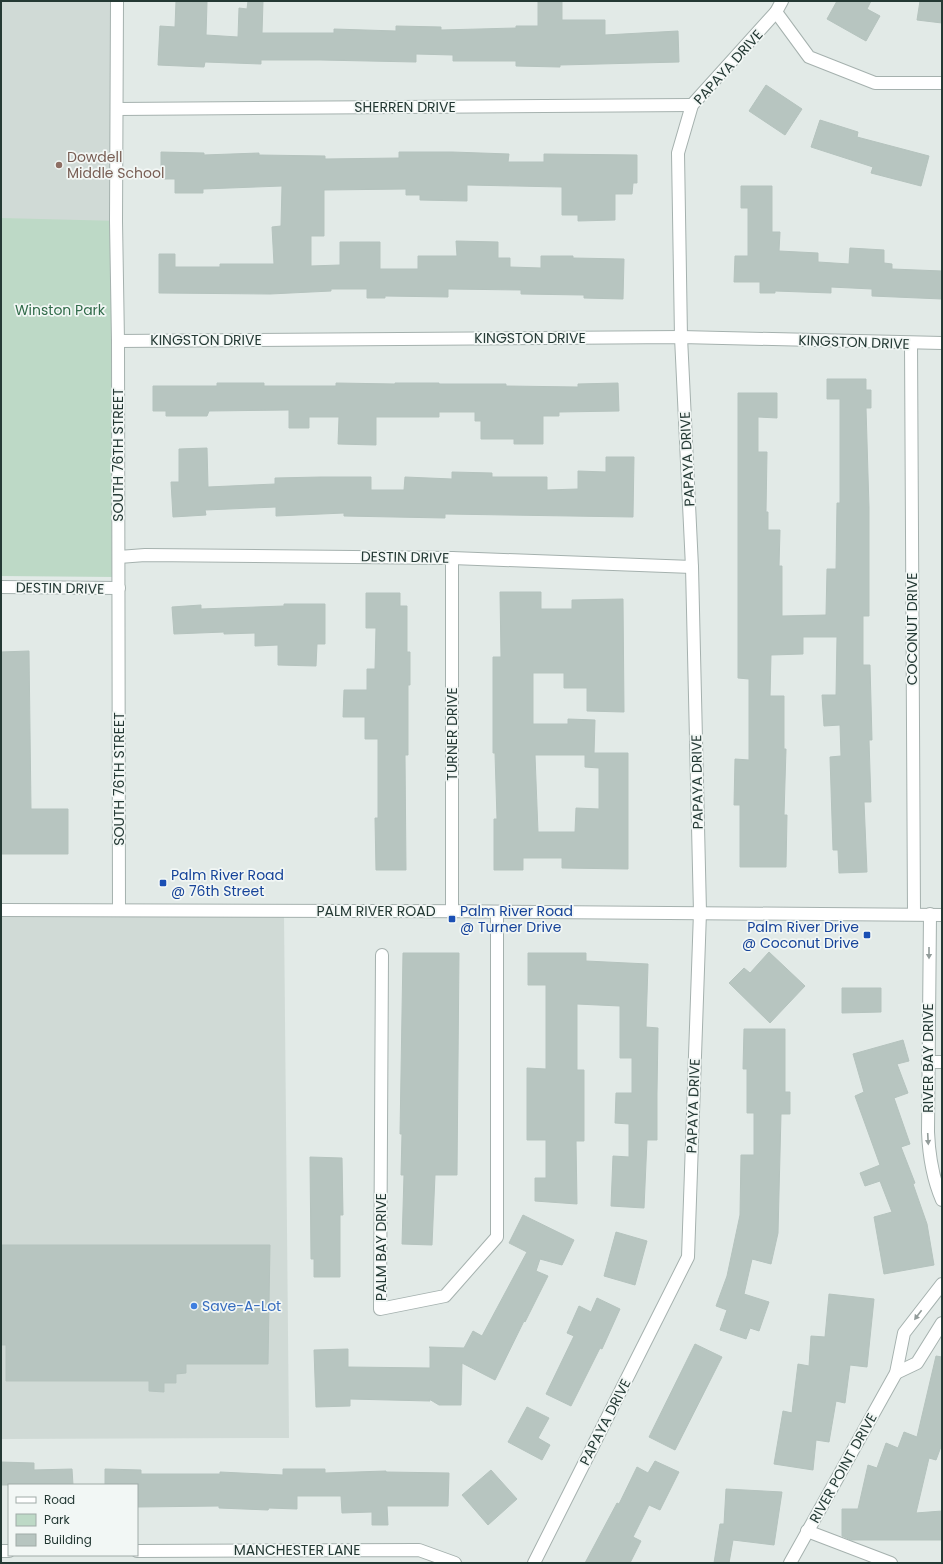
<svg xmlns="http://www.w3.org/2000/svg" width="943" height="1564" viewBox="0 0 943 1564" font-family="Poppins,sans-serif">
	<rect width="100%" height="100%" fill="#e2eae7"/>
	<g fill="#d0dad6">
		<polygon points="1,1 116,1 116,221 1,223"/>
		<polygon points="284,915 289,1438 1,1439 1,916"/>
	</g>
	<polygon fill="#bdd9c6" points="1,218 121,221 116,577 1,576"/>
	<g fill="#b7c5c0" stroke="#b5c3be" fill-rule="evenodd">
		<polygon points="176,1 207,2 206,35 238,37 239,8 247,9 248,1 263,1 262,33 334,33 334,29 396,31 396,26 441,27 441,30 516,28 516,26 538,26 538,2 562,2 562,20 605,20 605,35 678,31 679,62 560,65 560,67 516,66 516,61 453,61 453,55 416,54 416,62 321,60 261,60 261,64 205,62 204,67 158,65 160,26 175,27"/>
		<polygon points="837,1 871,1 867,9 880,16 866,41 827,19"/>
		<polygon points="920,1 942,1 942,23 917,20"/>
		<polygon points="766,85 802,109 785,135 749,111"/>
		<polygon points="820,120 858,132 857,137 929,156 921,186 871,173 873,167 811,147"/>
		<polygon points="161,152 204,153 204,155 259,153 259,155 325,156 325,159 399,158 399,152 452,152 509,154 508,162 544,162 544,154 637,155 637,183 633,183 632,194 615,194 615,220 578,221 578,215 562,215 562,187 467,185 467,201 420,200 420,195 406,195 406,189 324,190 324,236 311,236 311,266 340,265 340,242 380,242 380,269 418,269 418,256 457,256 456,241 498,242 498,258 510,258 510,267 541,268 541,256 573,256 573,258 624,259 623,299 584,298 584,295 521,294 521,290 448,289 448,297 385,296 385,298 367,298 367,289 331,289 331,291 270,294 159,293 159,254 175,254 175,267 220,267 220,264 274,264 272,227 281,226 282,186 203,189 203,193 175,193 175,179 161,179"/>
		<polygon points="741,186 772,186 772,232 780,232 779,251 818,253 818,262 849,264 850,248 884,250 884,263 892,264 892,269 942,271 942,299 872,296 872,289 831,287 831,293 775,291 775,293 760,293 760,282 734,282 735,256 748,256 748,208 741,208"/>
		<polygon points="827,379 866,379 866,390 871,390 871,408 866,408 869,508 869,616 863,616 863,665 870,665 872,740 869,740 871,802 864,802 867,872 839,873 838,850 833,850 830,757 841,756 840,725 824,726 822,695 836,695 837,637 803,637 803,654 771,655 770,696 784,696 784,749 786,749 784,815 787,815 786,867 740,867 740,805 734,805 735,759 749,760 749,679 738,678 738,393 777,393 777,418 758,417 758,452 767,452 766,512 768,512 768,530 780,530 779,566 782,566 782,616 826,615 827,569 836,569 837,503 840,503 840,399 827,399"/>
		<polygon points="217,383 264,383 264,386 336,386 336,383 395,384 395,383 439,383 439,384 506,384 506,386 578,387 578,384 618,383 619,411 559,412 559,416 543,416 543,444 514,444 514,439 481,439 481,421 475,421 475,412 439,412 439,417 376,417 376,445 338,444 339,417 309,417 309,428 289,428 289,410 209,411 207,416 166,416 166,411 153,411 153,386 217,386"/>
		<polygon points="207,448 208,487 275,484 275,478 321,477 371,477 371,490 404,490 405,477 452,479 452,472 492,473 492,477 547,477 547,490 578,489 578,471 606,472 606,457 634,457 633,517 445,514 445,518 344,516 344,513 276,516 276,507 205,510 206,515 173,517 171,482 179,482 179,449"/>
		<path d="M500 592H541V609H572V600L623 599 624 712 587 711V688H564V673H533V724H568V719L595 720 594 753H628V869L562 868V858H523V870H494V819H497L495 753H493V657H501ZM535 755H585V767L599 768V809L576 808 575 832H538Z"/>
		<polygon points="366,593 400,593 400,606 407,606 407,652 410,652 410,685 408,685 408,755 405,755 406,870 376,870 375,818 378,818 378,739 365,739 365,717 343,717 344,690 367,690 367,669 375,669 376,628 366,628"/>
		<polygon points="284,604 325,604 325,644 317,644 316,666 278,665 278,645 255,646 255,633 224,634 224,632 174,634 172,607 201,605 201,609 284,606"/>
		<polygon points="29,651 31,809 68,809 68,854 1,854 1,652"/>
		<polygon points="769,952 805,986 770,1023 729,983 744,968 750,973"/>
		<polygon points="403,953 459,953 457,1175 435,1175 432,1245 402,1244 404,1175 401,1175 402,1134 400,1134"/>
		<polygon points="528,953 586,953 586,961 648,964 646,1027 658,1028 657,1093 657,1140 647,1140 644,1208 611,1206 613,1156 629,1157 629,1124 615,1123 616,1093 632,1093 632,1058 620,1058 620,1006 577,1004 577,1070 584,1070 584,1141 576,1141 577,1204 535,1201 535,1178 546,1178 546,1140 527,1140 527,1068 546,1069 546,985 528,985"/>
		<polygon points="842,988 881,988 881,1012 842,1013"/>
		<polygon points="744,1029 785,1029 785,1092 790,1092 790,1114 781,1114 778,1233 771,1264 752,1259 744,1294 769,1302 759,1331 750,1328 746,1339 720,1330 727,1310 716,1306 727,1276 740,1215 741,1155 754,1155 754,1113 747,1113 747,1069 743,1069"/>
		<polygon points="903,1040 909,1061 897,1064 908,1093 894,1098 910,1144 901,1147 915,1183 913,1184 927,1224 934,1265 884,1274 874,1217 892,1212 880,1181 865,1186 860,1173 880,1165 855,1096 864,1092 853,1054"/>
		<polygon points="310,1157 342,1158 343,1215 340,1215 340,1277 314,1277 314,1259 311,1259"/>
		<polygon points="523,1215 574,1240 562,1265 540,1259 536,1271 548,1276 525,1322 524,1321 495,1380 462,1363 461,1405 439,1405 429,1399 430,1401 350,1399 350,1406 316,1407 314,1350 348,1349 348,1367 430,1368 430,1348 429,1347 464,1348 473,1331 482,1336 527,1252 509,1243"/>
		<polygon points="616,1232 647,1241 635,1285 604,1276"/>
		<polygon points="1,1245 270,1245 268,1364 186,1364 186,1373 176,1374 176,1383 164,1383 164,1392 149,1391 149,1381 6,1381 6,1345 1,1345"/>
		<polygon points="829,1294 874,1299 867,1367 850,1365 845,1403 836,1401 829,1442 816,1440 813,1470 774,1464 783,1411 792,1413 798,1364 809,1366 811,1336 825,1337"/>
		<polygon points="597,1298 620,1309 602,1349 600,1348 571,1406 546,1394 574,1336 567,1333 579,1306 591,1312"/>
		<polygon points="695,1344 722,1357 675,1450 649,1437"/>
		<polygon points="936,1356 942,1357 942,1444 936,1460 929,1458 916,1513 942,1511 942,1540 851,1540 842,1536 842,1509 858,1509 868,1465 877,1468 886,1443 898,1448 904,1432 917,1437"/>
		<polygon points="527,1407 549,1418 538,1438 550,1445 542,1460 508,1442"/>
		<polygon points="655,1461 679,1472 660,1510 649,1505 633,1537 641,1541 630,1563 585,1563 617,1503 619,1504 637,1467 648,1473"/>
		<polygon points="1,1462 34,1463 34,1470 72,1469 73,1485 1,1485"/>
		<polygon points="105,1469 141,1470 141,1474 220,1474 220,1472 283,1475 283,1469 325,1469 325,1473 386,1471 386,1472 449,1473 448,1506 387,1506 388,1525 372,1525 372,1512 342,1513 341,1496 297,1496 297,1509 269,1508 268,1510 219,1508 219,1506 137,1507 137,1485 105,1485"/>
		<polygon points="491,1470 517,1499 488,1525 462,1495"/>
		<polygon points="726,1489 782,1492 774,1545 733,1540 729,1563 714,1563 720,1524 724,1524"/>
	</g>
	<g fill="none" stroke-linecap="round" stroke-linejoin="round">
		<g stroke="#a5b1ae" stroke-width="14">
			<g id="minor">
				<polyline points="117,1 116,221 118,341 119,910"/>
				<polyline points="776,12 809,57 875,83 942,83"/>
				<polyline points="117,109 692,105"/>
				<polyline points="118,341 681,337 942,343"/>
				<polyline points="911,343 914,914"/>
				<polyline points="119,557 145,555 452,558 692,567"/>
				<polyline points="452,558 452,911"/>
				<polyline points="1,587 119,588"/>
				<path d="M930 914 928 1132C929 1156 932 1177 942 1200"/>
				<polyline points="382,955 380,1309 445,1296 497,1237 497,912"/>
				<polyline points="928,1062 942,1062"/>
				<polyline points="896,1373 917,1363 942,1323"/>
				<polyline points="807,1531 891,1563"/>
				<polyline points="1,1551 9,1551"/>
				<polyline points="137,1551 419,1550 455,1563"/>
				<polyline points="534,1563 688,1257 700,912 692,567 681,337 678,153 692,105 776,12 782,1"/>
				<polyline points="790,1563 896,1373 904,1333 942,1284"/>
			</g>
		</g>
		<g stroke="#a5b1ae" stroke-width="14">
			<path id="tertiary" d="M1 910C315 911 628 911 942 915"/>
		</g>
		<use href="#minor" stroke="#fff" stroke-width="12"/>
		<use href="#tertiary" stroke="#fff" stroke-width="12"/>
	</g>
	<defs><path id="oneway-solid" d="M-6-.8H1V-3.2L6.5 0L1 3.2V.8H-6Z"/></defs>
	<g fill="#929c9a">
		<use href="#oneway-solid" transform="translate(929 953) rotate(90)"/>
		<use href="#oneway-solid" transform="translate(928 1139) rotate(87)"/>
		<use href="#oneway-solid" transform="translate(918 1315) rotate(127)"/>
	</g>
	<circle fill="#8d6e63" stroke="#f2f7f5" stroke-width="1.5" cx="59" cy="165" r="4"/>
	<g fill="#1a4fb4" stroke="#f2f7f5" stroke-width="1.5">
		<rect x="159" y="879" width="8" height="8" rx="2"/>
		<rect x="448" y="915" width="8" height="8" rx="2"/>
		<rect x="863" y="931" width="8" height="8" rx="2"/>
	</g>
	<circle fill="#3f7fe0" stroke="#f2f7f5" stroke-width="1.5" cx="194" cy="1306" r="4"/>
	<g text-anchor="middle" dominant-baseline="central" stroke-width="3.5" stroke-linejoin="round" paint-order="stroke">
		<g font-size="14" fill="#243934" stroke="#f2f7f5">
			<text transform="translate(728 67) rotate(-48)">PAPAYA DRIVE</text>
			<text x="405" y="107">SHERREN DRIVE</text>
			<text x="530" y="338">KINGSTON DRIVE</text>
			<text x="206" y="340">KINGSTON DRIVE</text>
			<text transform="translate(854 342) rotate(2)">KINGSTON DRIVE</text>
			<text transform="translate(118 455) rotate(-90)">SOUTH 76TH STREET</text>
			<text transform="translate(687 459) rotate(-93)">PAPAYA DRIVE</text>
			<text transform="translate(405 557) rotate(1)">DESTIN DRIVE</text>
			<text transform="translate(60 588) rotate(1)">DESTIN DRIVE</text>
			<text transform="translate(912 629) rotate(-90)">COCONUT DRIVE</text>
			<text transform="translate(452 734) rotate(-90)">TURNER DRIVE</text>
			<text transform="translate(119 779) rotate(-90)">SOUTH 76TH STREET</text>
			<text transform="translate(697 782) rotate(-91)">PAPAYA DRIVE</text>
			<text x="376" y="911">PALM RIVER ROAD</text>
			<text transform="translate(928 1058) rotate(-90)">RIVER BAY DRIVE</text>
			<text transform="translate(693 1106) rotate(-88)">PAPAYA DRIVE</text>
			<text transform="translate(381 1247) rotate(-90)">PALM BAY DRIVE</text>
			<text transform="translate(605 1422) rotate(-63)">PAPAYA DRIVE</text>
			<text transform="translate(843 1468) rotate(-61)">RIVER POINT DRIVE</text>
			<text x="297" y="1550">MANCHESTER LANE</text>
		</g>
		<g font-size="14" fill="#785e54" stroke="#f2f7f5" text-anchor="start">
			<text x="67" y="157">Dowdell<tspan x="67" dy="16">Middle School</tspan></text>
		</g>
		<g font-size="14" fill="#326c4b" stroke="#f2f7f5">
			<text x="60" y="310">Winston Park</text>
		</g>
		<g font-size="14" fill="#164399" stroke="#f2f7f5" text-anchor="start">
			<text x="171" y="875">Palm River Road<tspan x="171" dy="16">@ 76th Street</tspan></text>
			<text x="460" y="911">Palm River Road<tspan x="460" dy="16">@ Turner Drive</tspan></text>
			<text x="859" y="927" text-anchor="end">Palm River Drive<tspan x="859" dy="16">@ Coconut Drive</tspan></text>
		</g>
		<g font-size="14" fill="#366cbe" stroke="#f2f7f5" text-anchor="start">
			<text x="202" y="1306">Save-A-Lot</text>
		</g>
	</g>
	<rect width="943" height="1564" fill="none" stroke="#243934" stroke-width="4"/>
	<rect x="8" y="1484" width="130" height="72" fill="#f2f7f5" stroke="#a0aba8"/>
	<rect x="16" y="1497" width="20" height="6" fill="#ffffff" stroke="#a0aba8"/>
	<text x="44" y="1504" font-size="12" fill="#243934">Road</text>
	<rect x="16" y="1514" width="20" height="12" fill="#bdd9c6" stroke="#a0aba8"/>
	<text x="44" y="1524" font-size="12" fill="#243934">Park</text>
	<rect x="16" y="1534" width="20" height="12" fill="#b7c5c0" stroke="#a0aba8"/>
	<text x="44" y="1544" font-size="12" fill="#243934">Building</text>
</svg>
